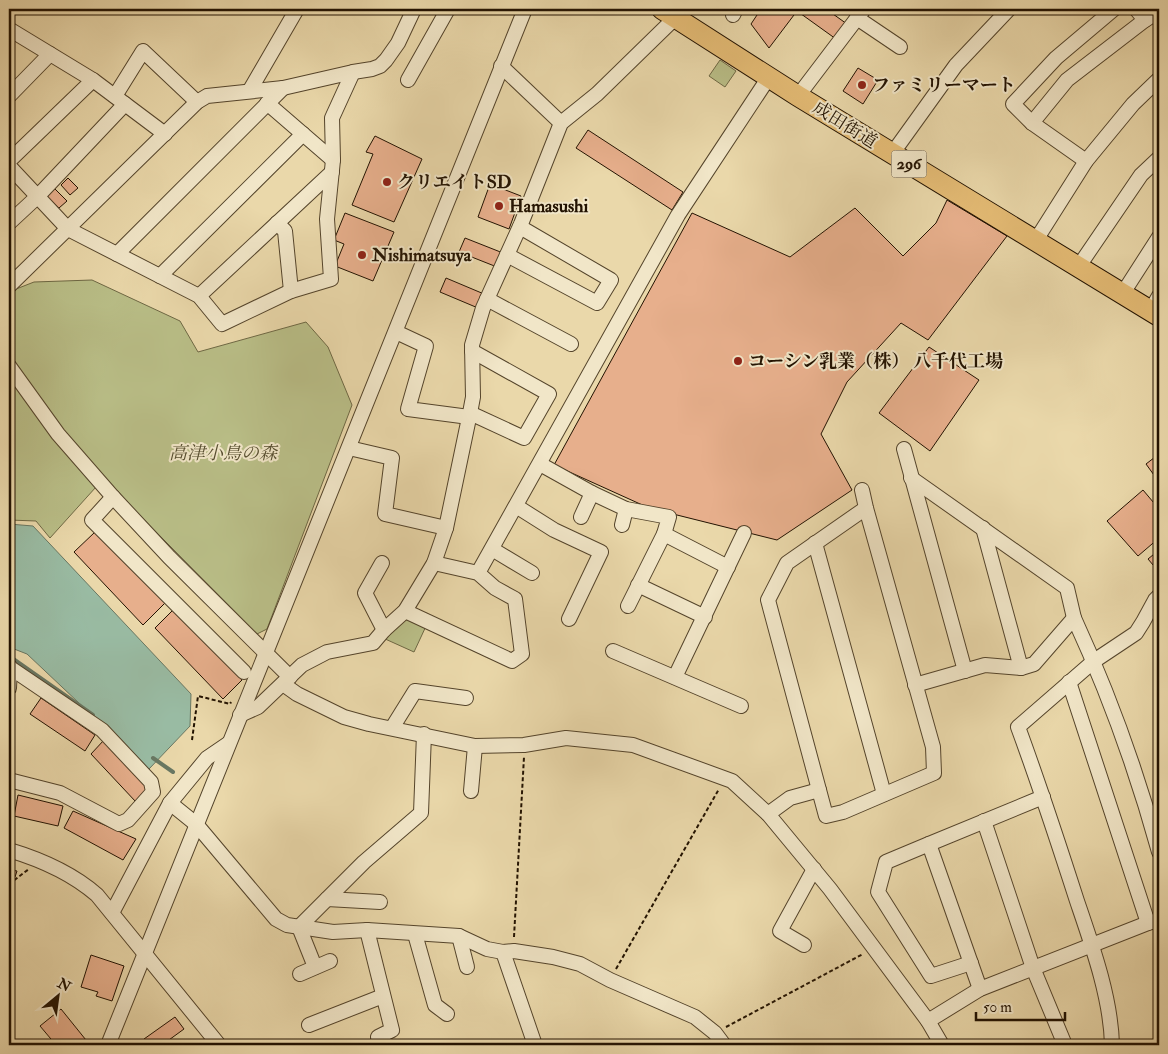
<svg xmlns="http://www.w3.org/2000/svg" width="1168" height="1054" viewBox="0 0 1168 1054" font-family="'IM FELL Double Pica','Noto Serif JP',serif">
	<rect width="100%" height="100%" fill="#ead8aa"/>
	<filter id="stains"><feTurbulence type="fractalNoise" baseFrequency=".004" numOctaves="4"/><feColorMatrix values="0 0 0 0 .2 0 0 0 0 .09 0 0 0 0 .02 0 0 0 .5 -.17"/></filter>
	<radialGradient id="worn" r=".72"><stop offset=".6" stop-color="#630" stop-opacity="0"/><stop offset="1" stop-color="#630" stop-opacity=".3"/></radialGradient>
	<g fill="#b9be87" stroke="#6e6844">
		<polygon points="720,60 736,71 725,87 709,76"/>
		<polygon points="92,280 180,321 198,352 306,322 328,347 352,405 267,629 257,634 78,453 12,361 9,356 9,293 11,291 34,282"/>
		<polygon points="9,376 96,487 50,538 36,521 9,520"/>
		<polygon points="406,614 427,624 414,652 383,638"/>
	</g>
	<polygon fill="#99bba3" stroke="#697762" points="9,524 33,526 191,694 190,726 149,769 27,654 9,647"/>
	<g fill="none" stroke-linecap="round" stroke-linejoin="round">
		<g stroke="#697762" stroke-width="4">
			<polyline points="9,656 93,715"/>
			<polyline points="153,758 173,772"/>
		</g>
	</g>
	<g fill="#e7af8c" stroke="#221201">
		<polygon points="761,9 826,9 847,24 836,39 797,11 769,48 751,24"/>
		<polygon points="858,68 878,80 863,104 843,91"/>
		<polygon points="588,130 683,192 672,210 576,148"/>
		<polygon points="375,136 422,159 394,222 352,205 373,154 366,152"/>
		<polygon points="68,178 78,188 70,195 61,185"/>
		<polygon points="490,184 521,196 509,229 478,217"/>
		<polygon points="54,188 67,201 59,208 46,196"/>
		<polygon points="947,200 1007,236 928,340 901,323 847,382 821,434 852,490 777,540 649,508 554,465 692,213 790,257 855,208 903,256 936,223"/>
		<polygon points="345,213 394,232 373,281 335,266 344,244 334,240"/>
		<polygon points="465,238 503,253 497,267 459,252"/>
		<polygon points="446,278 484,294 478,308 440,292"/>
		<polygon points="929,347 979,380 930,451 879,413"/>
		<polygon points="1159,454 1159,482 1146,464"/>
		<polygon points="1143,490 1159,509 1159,538 1138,556 1107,521"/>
		<polygon points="95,532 166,602 143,625 74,552"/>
		<polygon points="1159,550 1159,572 1148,559"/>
		<polygon points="174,609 242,680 223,699 155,628"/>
		<polygon points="41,698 95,735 85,751 30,714"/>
		<polygon points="104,740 149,789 136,802 91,754"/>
		<polygon points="18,795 63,806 58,826 14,816"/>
		<polygon points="73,811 136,839 123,860 64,828"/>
		<polygon points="9,864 13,865 12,870 17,871 15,877 9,875"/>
		<polygon points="91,955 124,966 112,1001 96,996 98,992 81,987"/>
		<polygon points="61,1009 90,1045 56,1045 40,1026"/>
		<polygon points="175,1017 184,1029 162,1045 149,1045 144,1039"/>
	</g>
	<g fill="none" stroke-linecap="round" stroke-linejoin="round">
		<g stroke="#54442b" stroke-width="16">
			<g id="minor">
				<polyline points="1136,9 1145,20 1159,11"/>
				<polyline points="733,15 736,9"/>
				<polyline points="857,18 900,47"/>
				<polyline points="9,29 93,80 165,134"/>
				<polyline points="501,66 561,123"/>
				<polyline points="408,80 448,9"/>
				<polyline points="250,90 297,9"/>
				<polyline points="9,96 50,54"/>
				<polyline points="115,96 143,51 197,102"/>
				<polyline points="798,96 864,9"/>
				<polyline points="267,103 333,160"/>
				<polyline points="1032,123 1067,80 1145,20"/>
				<polyline points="892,154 956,65 1009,9"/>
				<polyline points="9,161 93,80"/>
				<polyline points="1086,161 1032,123 1013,104 1056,58 1114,9"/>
				<polyline points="9,166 68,229 199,296 222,324 291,291 331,279 327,219 333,160 332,118 353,72"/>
				<polyline points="9,223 37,197 125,104"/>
				<polyline points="277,223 285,231 291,291"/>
				<polyline points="1036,240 1086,161 1133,104 1159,79"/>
				<polyline points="117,254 283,88"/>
				<polyline points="507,255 597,303 611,280 520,227"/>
				<polyline points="1079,266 1141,175 1159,158"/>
				<polyline points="160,276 303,134"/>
				<polyline points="9,286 197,102 207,96 283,88 353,72 372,69 380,66 386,60 398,43 414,9"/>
				<polyline points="1123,293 1159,237"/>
				<polyline points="199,296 332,172"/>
				<polyline points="487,299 571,344"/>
				<polyline points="1151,310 1159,296"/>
				<polyline points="396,332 426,346 408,409 469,417"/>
				<polyline points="9,366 58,434 113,497 169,557 290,677"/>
				<polyline points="470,413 524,438 549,394 472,351"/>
				<polyline points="349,448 392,458 385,514 446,528"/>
				<polyline points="904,449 965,671"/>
				<polyline points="540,464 592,493 626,509 669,517 664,534 628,606"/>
				<polyline points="911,478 1067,588 1074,618"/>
				<polyline points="862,490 866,508 933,747 934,773 843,812 826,816 768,600 787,563 866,508"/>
				<polyline points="113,497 92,520 244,672"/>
				<polyline points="516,506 554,530 601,552 569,619"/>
				<polyline points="581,517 592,493"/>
				<polyline points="622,525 626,509"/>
				<polyline points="983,528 1021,668"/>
				<polyline points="664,534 728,567"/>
				<polyline points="815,543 884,794"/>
				<polyline points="492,549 532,573"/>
				<polyline points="382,563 365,593 384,630"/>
				<polyline points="478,573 678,215 769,77"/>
				<polyline points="638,585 705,617"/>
				<polyline points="405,611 512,661 522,654 515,599 495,588 478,573 434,563"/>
				<polyline points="613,651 741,706"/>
				<polyline points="9,667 102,730 151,782 153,792 128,820 119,824 60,793 9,780"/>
				<polyline points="675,677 744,533"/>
				<polyline points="1069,682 1148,923"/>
				<polyline points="283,684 297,694 344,717 369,724 475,746 524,745 566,738 633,745 732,781 768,814 830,889 928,1021 942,1045"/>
				<path d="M915 685 985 665 1021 668 1034 664 1074 618C1109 694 1137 772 1159 852"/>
				<polyline points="9,688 10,667"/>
				<polyline points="240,715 258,707 302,665 327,652 373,643 384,630 405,611 434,563 446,528 470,413 473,397 472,345 483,308 521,224 561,123 597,94 675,18"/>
				<polyline points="392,728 415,691 466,698"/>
				<polyline points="471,791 475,746"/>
				<polyline points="170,803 196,824 276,919 287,925 333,932 367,930 459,936 487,949 503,952 514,951 553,957 580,964 610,980 695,1017 715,1033 724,1045"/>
				<polyline points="768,814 790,798 819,790"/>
				<polyline points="984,821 1033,968 1065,1045"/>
				<polyline points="929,844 886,862 878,892 931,976 971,963"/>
				<path d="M9 850C39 859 73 874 97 895L219 1045"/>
				<polyline points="327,899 380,902"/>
				<polyline points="112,913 170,803 207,758 229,743"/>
				<polyline points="367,930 392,1030 378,1037"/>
				<polyline points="415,934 435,1005 447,1014"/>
				<polyline points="459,936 467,967"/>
				<polyline points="804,945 780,931 814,869"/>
				<polyline points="503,952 535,1045"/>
				<polyline points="315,967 299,927 364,862 421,813 424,734"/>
				<polyline points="300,974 330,961"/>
				<polyline points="980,989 929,844 1043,797"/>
				<polyline points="928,1021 980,989 1148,923 1159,920"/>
				<polyline points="309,1025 383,996"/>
				<polyline points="108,1045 525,9"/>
				<path d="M1112 1045C1111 998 1092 945 1077 901 1058 842 1039 784 1018 727L1094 661 1136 633 1143 622 1155 600 1159 596"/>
			</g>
		</g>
		<g stroke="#221201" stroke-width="22">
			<polyline id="highway" points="662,9 798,96 1159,316"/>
		</g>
		<g stroke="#221201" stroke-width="2" stroke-dasharray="4 2.5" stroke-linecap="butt">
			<polyline points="192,740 198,696 230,704 231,702"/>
			<polyline points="9,884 29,869"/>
			<polyline points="514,937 524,757"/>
			<polyline points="616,969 719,789"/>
			<polyline points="726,1027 863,954"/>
		</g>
		<use href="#minor" stroke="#f1e6c8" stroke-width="14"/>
		<use href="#highway" stroke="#e5bc75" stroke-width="20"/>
	</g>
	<g fill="#8f2418" stroke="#f1e6c8" stroke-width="2">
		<circle cx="862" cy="85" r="5"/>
		<circle cx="387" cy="182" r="5"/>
		<circle cx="499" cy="206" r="5"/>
		<circle cx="362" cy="255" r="5"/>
		<circle cx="738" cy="361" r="5"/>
	</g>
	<g text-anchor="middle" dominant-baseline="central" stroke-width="4" stroke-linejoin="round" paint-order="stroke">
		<rect fill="#f1e6c8" stroke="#60523d" stroke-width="1" x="891.5" y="150.5" width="35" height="27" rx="4"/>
		<g font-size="16" font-weight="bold" fill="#221201">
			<text x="909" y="164">296</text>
		</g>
		<g font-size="18" font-weight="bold" fill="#221201" stroke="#f1e6c8" text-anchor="start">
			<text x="872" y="85">ファミリーマート</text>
			<text x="397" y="182">クリエイトSD</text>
			<text x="509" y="206">Hamasushi</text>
			<text x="372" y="255">Nishimatsuya</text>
			<text x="748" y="361">コーシン乳業（株） 八千代工場</text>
		</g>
		<g font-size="18" fill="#221201" stroke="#f1e6c8">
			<text transform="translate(845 125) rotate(32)">成田街道</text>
		</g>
		<g font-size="18" font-style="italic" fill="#574e30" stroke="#f1e6c8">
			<text x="223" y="453">高津小鳥の森</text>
		</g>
	</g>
	<rect width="1168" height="1054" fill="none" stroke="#ead8aa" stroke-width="30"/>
	<rect x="10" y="10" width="1148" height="1034" fill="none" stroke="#221201" stroke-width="2.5"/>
	<rect x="15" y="15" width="1138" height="1024" fill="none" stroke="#221201"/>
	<g transform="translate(58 996) rotate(29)" stroke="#f1e6c8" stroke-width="4" paint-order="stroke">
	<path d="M0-4L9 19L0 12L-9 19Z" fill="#221201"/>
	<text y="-8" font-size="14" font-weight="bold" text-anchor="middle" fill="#221201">N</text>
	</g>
	<path d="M976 1012v8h89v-8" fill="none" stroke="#221201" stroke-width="2.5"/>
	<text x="983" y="1012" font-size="15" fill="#221201" stroke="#f1e6c8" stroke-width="4" paint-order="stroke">50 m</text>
	<rect width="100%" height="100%" filter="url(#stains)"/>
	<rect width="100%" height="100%" fill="url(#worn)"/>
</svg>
